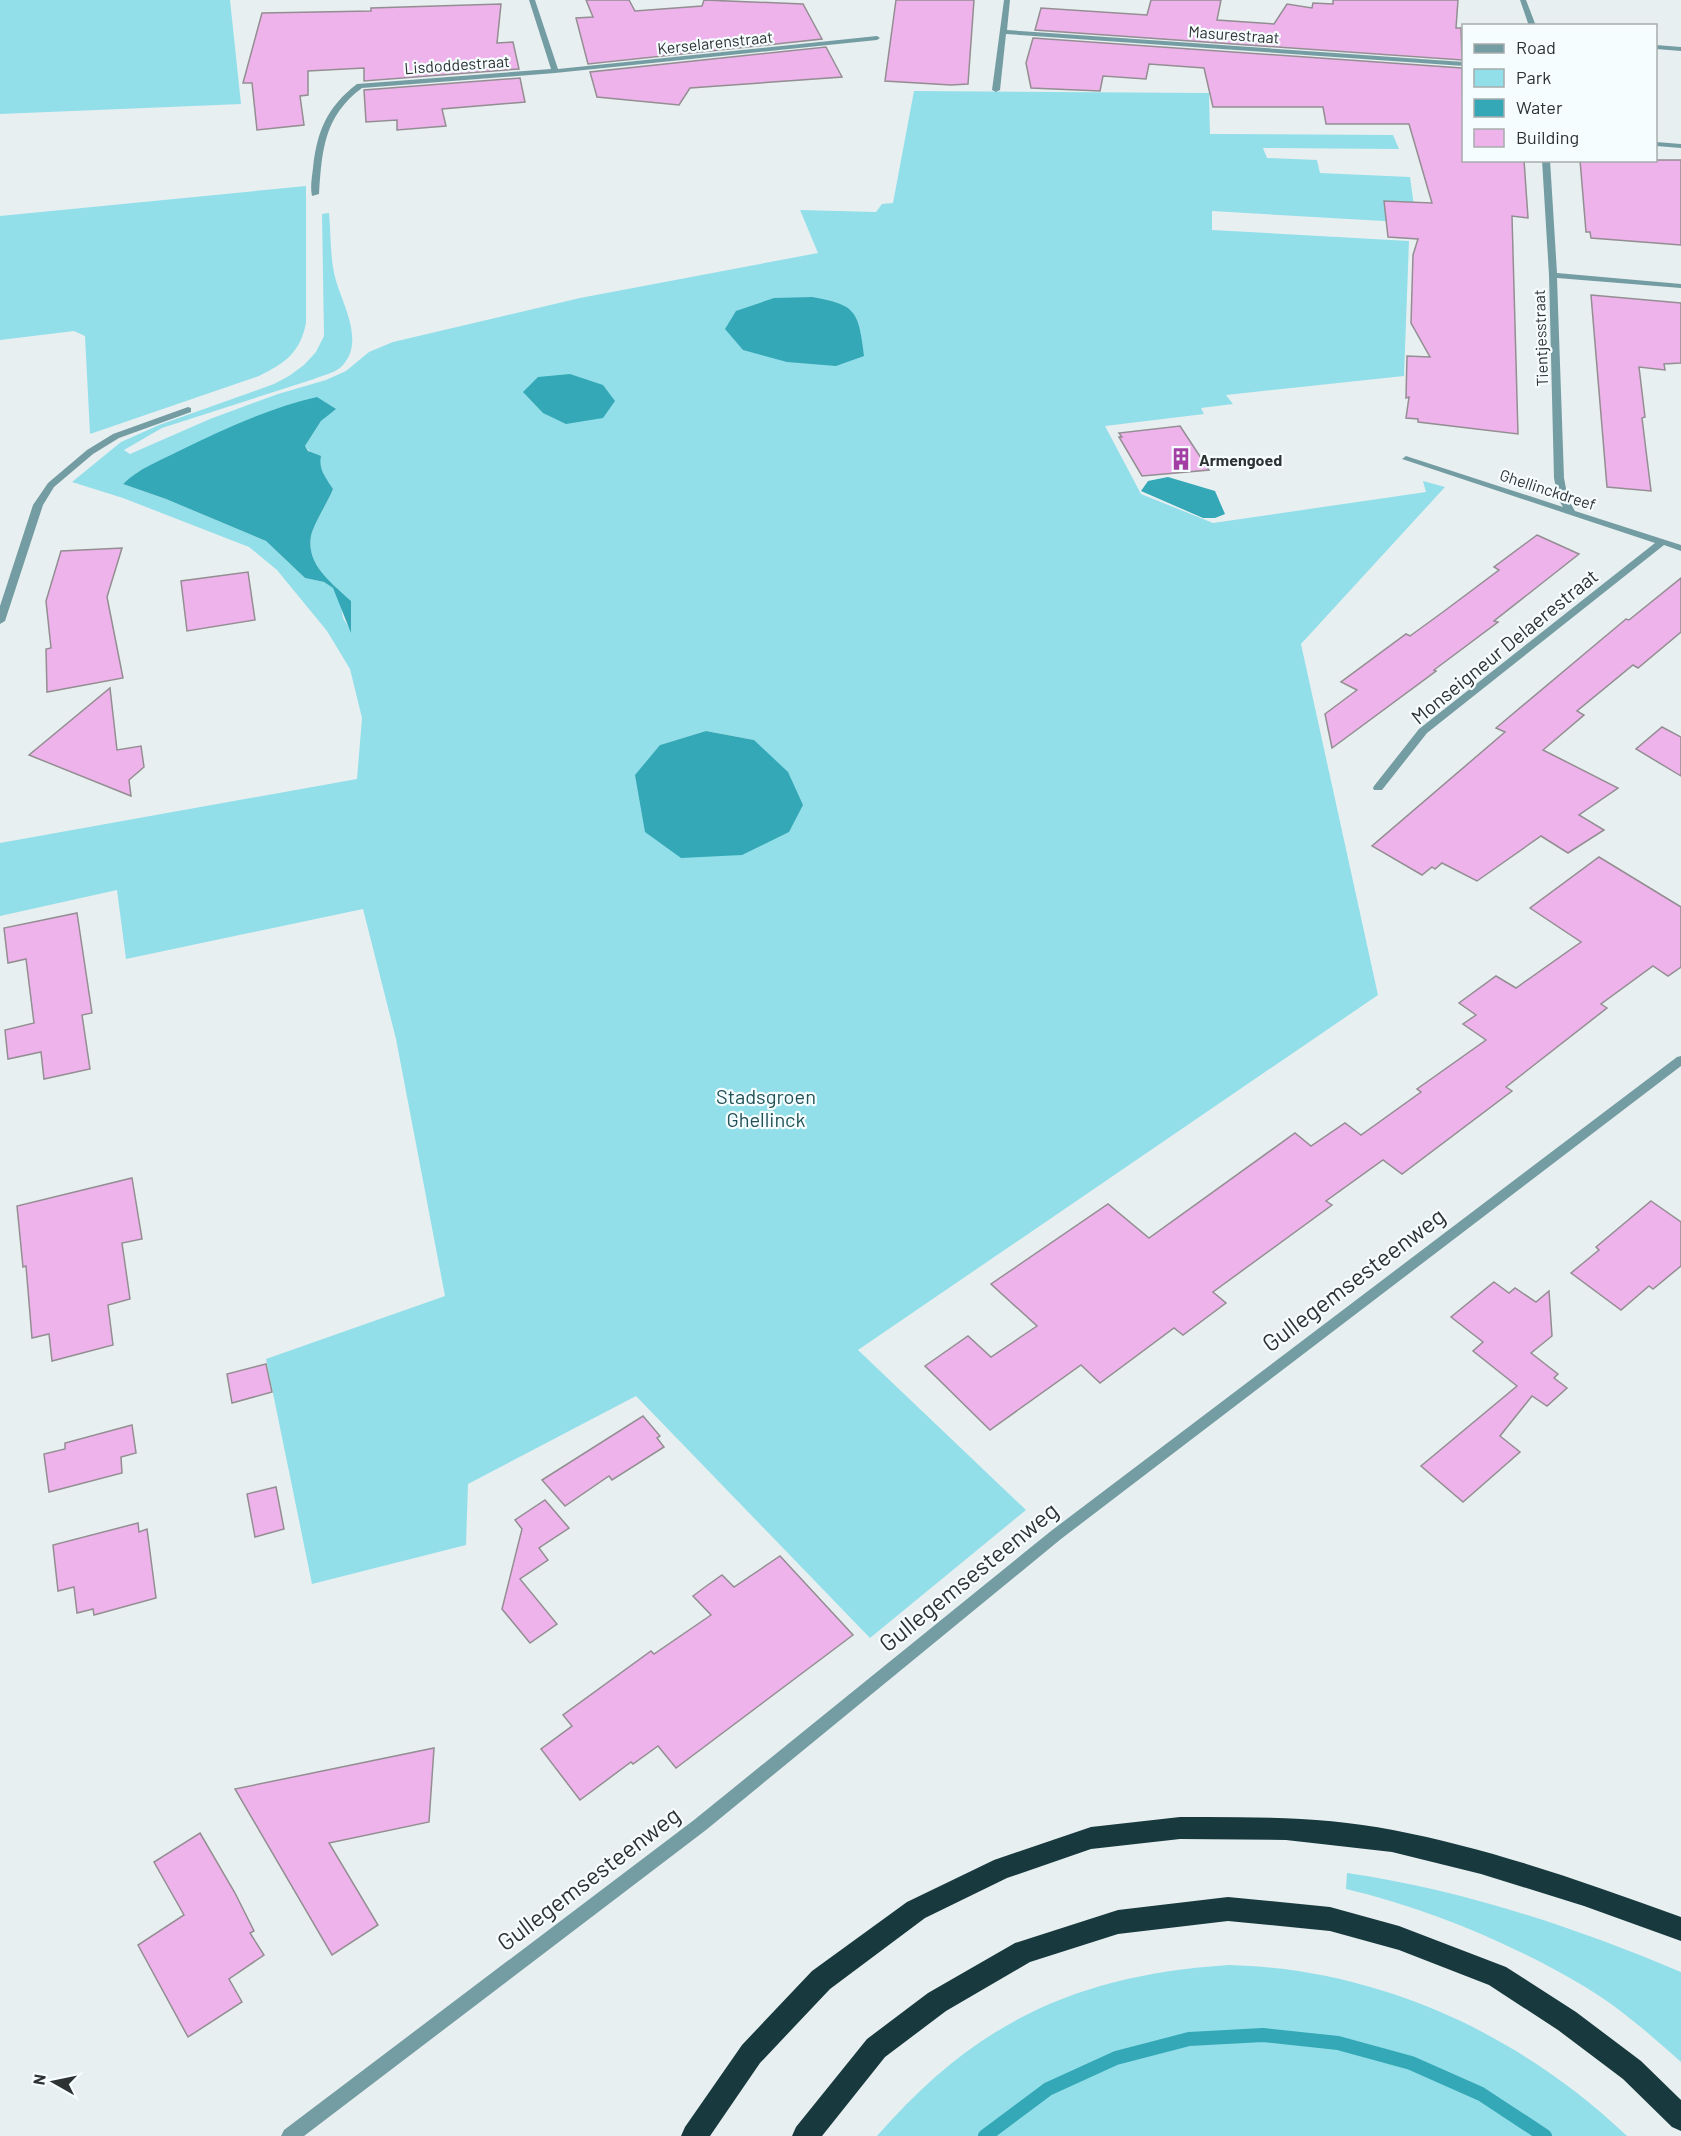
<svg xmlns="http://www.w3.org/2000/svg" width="1681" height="2136" viewBox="0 0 1681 2136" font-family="Barlow,sans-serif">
	<rect width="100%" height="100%" fill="#e8eff0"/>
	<g fill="#92dfea" fill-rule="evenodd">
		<polygon points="0,0 230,0 241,104 0,114"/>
		<path d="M914 91 1209 93 1210 134 1393 135 1399 149 1263 148 1267 158 1317 160 1320 173 1410 177 1414 206 1401 222 1212 211V230L1409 241 1404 376 1226 395 1233 404 1201 408 1204 414 1105 426 1141 494 1213 523 1426 492 1423 481 1445 487 1301 644 1378 995 858 1350 1026 1510 870 1638 636 1396 468 1484 466 1545 312 1584 266 1359 445 1296 396 1039 363 909 126 959 117 890 0 916V843L357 779 362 718 350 669 327 631 277 570 249 547 123 498 72 482 121 442 159 425 274 384 289 376 304 365 316 352 324 336 322 214 329 213C331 234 330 257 335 277 342 304 365 340 343 365 336 373 323 375 314 379L162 428 124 450 130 454 210 419 278 394 326 380 346 371 369 352 393 342 580 298 818 253 800 210 876 212 882 204 893 203ZM335 409 321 421 305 446 319 463 324 476 333 489C328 502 314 523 311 536 306 565 332 583 350 601L351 631 343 618 340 601 333 588 324 582 305 578 266 541 166 499 123 484 138 472ZM706 731 754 740 660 745Z"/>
		<path d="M306 186V323C300 353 285 363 259 376L90 434 85 336 74 331 0 340V216Z"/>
		<path d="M1347 1873C1463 1890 1574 1927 1681 1972V2062C1652 2036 1621 2009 1587 1988 1513 1944 1430 1909 1346 1889Z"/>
		<path d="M1229 1965C1378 1969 1519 2033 1627 2136H877C977 2021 1078 1975 1229 1965Z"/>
	</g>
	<g fill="#34a8b6">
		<path d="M812 297C857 305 858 311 864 356L836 366 787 362 743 350 725 329 736 311 774 298Z"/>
		<polygon points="570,374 603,385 615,401 603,418 566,424 543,413 523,392 538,377"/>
		<path d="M317 397 336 409 321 421 305 446 308 451 321 456C318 469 326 478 333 489 328 502 314 523 311 536 306 565 332 583 351 601V633L333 588 324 582 305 578 266 541 166 499 123 484C138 469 159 461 179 451 224 429 269 408 317 397Z"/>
		<polygon points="1168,477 1215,491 1225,514 1215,518 1203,518 1141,491 1148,481"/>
		<polygon points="706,731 754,740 788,772 803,805 789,832 742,855 681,858 645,832 635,775 660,745"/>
	</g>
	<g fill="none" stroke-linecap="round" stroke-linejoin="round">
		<polyline stroke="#34a8b6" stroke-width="14" points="985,2136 1048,2089 1116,2058 1189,2039 1263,2035 1338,2043 1411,2063 1481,2094 1545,2136"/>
	</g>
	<g fill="#efb3ec" stroke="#938e92" stroke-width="1.5">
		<polygon points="586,0 629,0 635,11 702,6 704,0 803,4 822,39 588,64 576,18 593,17"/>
		<polygon points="896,0 974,0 968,84 951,85 885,81"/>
		<polygon points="1151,0 1221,0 1217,20 1274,24 1287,4 1312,8 1313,3 1333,4 1333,0 1458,0 1456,28 1461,28 1462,60 1035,30 1041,8 1147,15"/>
		<polygon points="501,4 497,43 513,42 519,69 364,81 364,68 308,71 308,95 300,96 304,125 257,130 252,83 243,83 262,13 371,11 371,8"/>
		<polygon points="1033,38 1462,68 1464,160 1524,160 1528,218 1512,216 1518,434 1418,422 1418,419 1406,418 1409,397 1406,398 1407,356 1430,357 1411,323 1413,255 1418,239 1388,237 1384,201 1432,203 1409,124 1326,124 1323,107 1213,107 1204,68 1149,64 1146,79 1103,76 1100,91 1031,88 1026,63"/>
		<polygon points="826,47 842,77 690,88 679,105 597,97 590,72"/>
		<polygon points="520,78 525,102 442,109 446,126 397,130 397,120 366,122 364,90"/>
		<polygon points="1580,160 1681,160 1681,245 1591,238 1590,232 1586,232"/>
		<polygon points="1591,295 1681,303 1681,363 1664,364 1665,370 1639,367 1645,417 1642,418 1651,491 1607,487"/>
		<polygon points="1180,426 1209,470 1142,476 1119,437 1122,437 1119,433"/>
		<polygon points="1537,535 1579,554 1494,621 1498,622 1434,670 1436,671 1332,748 1325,714 1357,690 1341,682 1406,634 1410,636 1443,612 1499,570 1494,567"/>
		<polygon points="122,548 107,597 123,678 47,692 46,649 51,648 46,601 61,551"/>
		<polygon points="248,572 255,620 187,631 181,581"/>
		<polygon points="1681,578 1681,632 1638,668 1633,665 1577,711 1584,715 1543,750 1618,788 1579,815 1604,830 1568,853 1541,836 1477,881 1442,863 1435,869 1432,867 1422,875 1372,846 1505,732 1496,728 1626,619 1629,620"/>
		<polygon points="110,688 117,750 141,746 144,767 129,780 131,796 29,755"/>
		<polygon points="1662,727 1681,737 1681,776 1636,749"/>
		<polygon points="1599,857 1681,907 1681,967 1668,976 1653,966 1601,1004 1607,1008 1506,1087 1512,1091 1402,1174 1383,1160 1326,1201 1332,1205 1213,1292 1226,1303 1183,1335 1174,1328 1100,1383 1081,1365 990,1430 925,1366 968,1336 991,1357 1037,1326 991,1284 1108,1204 1149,1238 1295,1133 1311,1146 1345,1123 1361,1135 1421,1092 1417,1089 1486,1040 1463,1024 1476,1015 1459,1003 1496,976 1516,988 1581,942 1530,908"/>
		<polygon points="77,913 92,1013 82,1015 90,1069 44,1079 41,1052 8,1059 5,1030 34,1023 26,959 8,963 4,928"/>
		<polygon points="132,1178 142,1239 122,1243 130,1299 108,1305 113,1345 52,1361 49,1334 32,1338 26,1266 23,1267 17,1206"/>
		<polygon points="1651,1201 1681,1222 1681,1266 1653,1289 1649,1286 1621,1310 1571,1273 1599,1250 1596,1247"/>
		<polygon points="1494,1282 1509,1293 1515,1288 1536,1302 1549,1291 1552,1336 1531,1353 1558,1374 1554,1378 1567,1388 1547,1406 1532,1396 1500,1436 1520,1452 1463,1502 1421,1466 1517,1386 1473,1351 1483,1342 1451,1317"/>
		<polygon points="266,1364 272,1392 232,1403 227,1374"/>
		<polygon points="643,1416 660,1436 657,1438 664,1447 612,1480 609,1476 565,1506 542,1480"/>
		<polygon points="132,1425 136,1453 121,1457 122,1473 49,1492 44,1454 65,1449 65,1443"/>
		<polygon points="276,1487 284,1529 255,1537 247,1494"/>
		<polygon points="545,1500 569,1528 539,1548 548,1560 520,1579 557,1624 530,1643 502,1609 522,1529 515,1520"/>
		<polygon points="138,1523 139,1532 147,1529 156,1598 94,1615 93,1609 77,1613 74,1587 58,1591 53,1545"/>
		<polygon points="780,1556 853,1635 676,1768 658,1746 633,1764 631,1762 580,1800 541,1749 572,1726 563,1715 651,1651 654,1654 711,1615 693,1596 705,1587 722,1575 734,1587"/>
		<polygon points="434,1748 429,1822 329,1843 378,1925 332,1955 235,1789"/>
		<polygon points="200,1833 235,1893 254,1931 250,1933 264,1955 229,1979 242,2002 188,2037 138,1945 184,1915 154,1862"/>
	</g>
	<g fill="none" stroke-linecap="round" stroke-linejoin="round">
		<g fill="#749da3" fill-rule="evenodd">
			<path d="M529 0H535L558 69 877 36 880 38 877 40 555 73 362 88C324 116 322 150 319 194L312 196C310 187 312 177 313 168 317 131 327 107 357 84L551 69Z"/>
			<polygon points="1004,0 1010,0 1007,30 1464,62 1464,66 1006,34 1000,90 996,92 992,90"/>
			<polygon points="1520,0 1526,0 1536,26 1529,26"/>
			<polygon points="1656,45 1681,47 1681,51 1656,49"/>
			<polygon points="1656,142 1681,144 1681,148 1656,146"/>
			<polygon points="1542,160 1550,160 1557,273 1681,284 1681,288 1557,278 1564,478 1568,499 1575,511 1681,545 1681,551 1664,545 1427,733 1382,790 1374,790 1373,788 1374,786 1419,729 1655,543 1402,459 1406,456 1409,457 1563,507 1558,499 1554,478 1549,275"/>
			<polygon points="188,407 191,408 191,412 119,438 93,454 54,487 43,505 5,621 0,624 0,606 33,505 48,483 87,450 113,434"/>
		</g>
		<polygon fill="#749da3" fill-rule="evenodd" points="1681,1056 1681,1066 1061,1539 706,1830 304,2136 281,2136 284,2130 694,1820 1051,1531 1677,1057"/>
		<g fill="#183a3f" fill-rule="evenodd">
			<path d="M1180 1817C1251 1817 1323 1816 1393 1830 1492 1849 1587 1883 1681 1917V1941L1584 1906 1481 1874 1392 1852 1286 1840 1180 1839 1091 1849 1007 1878 925 1918 830 1989 760 2063 710 2136H681L685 2127 742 2045 812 1971 907 1902 994 1860 1091 1827Z"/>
			<polygon points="1228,1897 1330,1907 1399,1926 1506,1967 1576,2012 1641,2061 1681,2100 1681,2131 1672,2127 1623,2079 1558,2030 1489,1985 1399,1950 1330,1931 1228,1921 1118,1934 1030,1962 946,2011 885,2057 822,2136 792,2136 796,2127 867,2039 928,1993 1015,1943 1118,1910"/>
		</g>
	</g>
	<defs>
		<g id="building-bare" transform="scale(1.8)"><path d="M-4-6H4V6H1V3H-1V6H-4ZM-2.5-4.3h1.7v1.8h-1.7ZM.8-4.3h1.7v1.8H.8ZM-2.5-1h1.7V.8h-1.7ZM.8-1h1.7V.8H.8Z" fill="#a33ea3" stroke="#f5fdfe" stroke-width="2.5" paint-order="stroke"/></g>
	</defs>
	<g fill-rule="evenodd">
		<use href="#building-bare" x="1181" y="459"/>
	</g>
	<g text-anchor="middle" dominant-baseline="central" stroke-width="4.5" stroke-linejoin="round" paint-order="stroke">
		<g font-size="16" fill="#2f3232" stroke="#f5fdfe">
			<text transform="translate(1234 34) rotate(4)">Masurestraat</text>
			<text transform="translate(715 42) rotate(-6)">Kerselarenstraat</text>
			<text transform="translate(457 64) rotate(-4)">Lisdoddestraat</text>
			<text transform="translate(1540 338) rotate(-92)">Tientjesstraat</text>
			<text transform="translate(1548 489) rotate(18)">Ghellinckdreef</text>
		</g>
		<g font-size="16" font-weight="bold" fill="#2f3232" stroke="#f5fdfe" text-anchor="start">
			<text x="1199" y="459">Armengoed</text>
		</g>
		<g font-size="20" fill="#2f3232" stroke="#f5fdfe">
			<text transform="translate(1504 646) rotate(-39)">Monseigneur Delaerestraat</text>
		</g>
		<g font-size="20" fill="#225258" stroke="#f5fdfe">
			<text x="766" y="1096">Stadsgroen<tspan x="766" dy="23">Ghellinck</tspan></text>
		</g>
		<g font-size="24" fill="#2f3232" stroke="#f5fdfe">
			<text transform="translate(1353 1279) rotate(-37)">Gullegemsesteenweg</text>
			<text transform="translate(968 1576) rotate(-39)">Gullegemsesteenweg</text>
			<text transform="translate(588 1878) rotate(-37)">Gullegemsesteenweg</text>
		</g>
	</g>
	<rect x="1462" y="24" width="195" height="138" fill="#f5fdfe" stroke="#a6acac" stroke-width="1.5"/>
	<rect x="1474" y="44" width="30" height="9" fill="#749da3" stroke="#a6acac" stroke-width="1.5"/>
	<text x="1516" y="54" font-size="18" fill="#2f3232">Road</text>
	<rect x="1474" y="69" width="30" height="18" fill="#92dfea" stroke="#a6acac" stroke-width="1.5"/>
	<text x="1516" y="84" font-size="18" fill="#2f3232">Park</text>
	<rect x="1474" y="99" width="30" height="18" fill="#34a8b6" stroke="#a6acac" stroke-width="1.5"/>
	<text x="1516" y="114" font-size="18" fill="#2f3232">Water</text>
	<rect x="1474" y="129" width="30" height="18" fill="#efb3ec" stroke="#a6acac" stroke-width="1.5"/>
	<text x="1516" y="144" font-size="18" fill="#2f3232">Building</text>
	<g transform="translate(54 2082) rotate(279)" stroke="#f5fdfe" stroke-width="4.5" paint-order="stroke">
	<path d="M0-4.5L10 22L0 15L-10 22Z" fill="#2f3232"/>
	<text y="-9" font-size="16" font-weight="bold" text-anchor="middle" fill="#2f3232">N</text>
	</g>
</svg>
